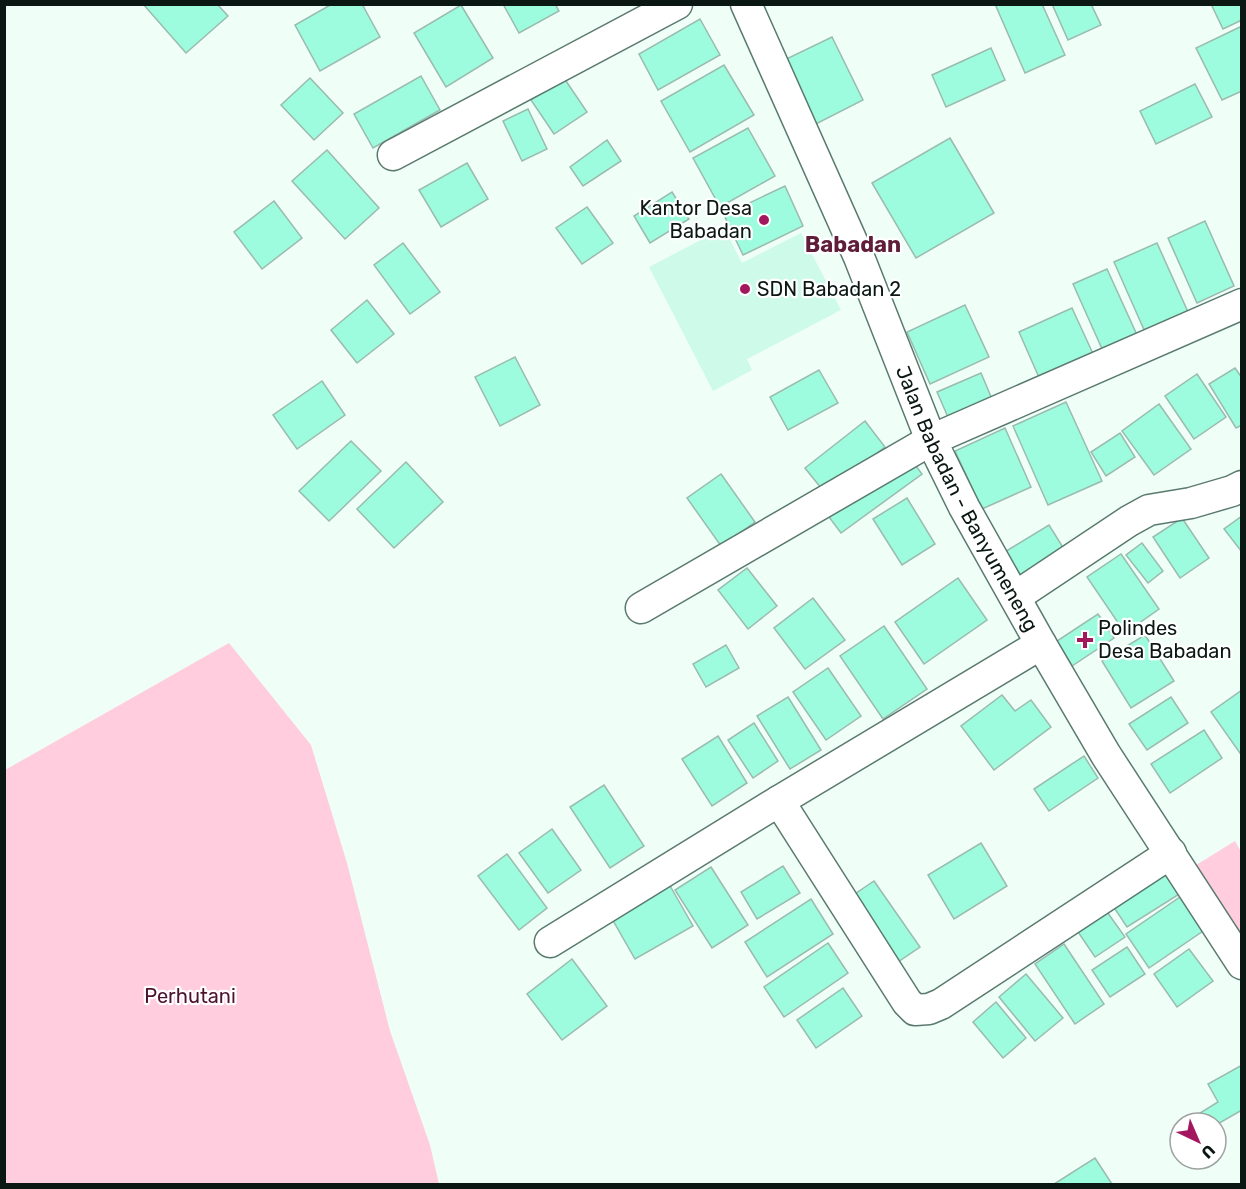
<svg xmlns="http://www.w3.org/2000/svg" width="1246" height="1189" viewBox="0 0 1246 1189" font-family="Rubik,sans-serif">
	<rect width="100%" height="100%" fill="#f0fef8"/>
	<polygon fill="#cefaea" points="724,228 742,263 801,233 841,310 747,359 752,370 713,391 649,267"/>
	<g fill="#ffcddd">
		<polygon points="229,643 311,745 347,863 390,1031 430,1145 439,1184 5,1184 5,770"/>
		<polygon points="1235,841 1241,852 1241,945 1193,867"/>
	</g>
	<g fill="#9dfcdd" stroke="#9abbaf" stroke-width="1.5">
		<polygon points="143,4 217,4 228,16 186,53"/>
		<polygon points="332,4 362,4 380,37 320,71 295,25"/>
		<polygon points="503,4 555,4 559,11 519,33"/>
		<polygon points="995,4 1042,4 1065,55 1025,73"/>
		<polygon points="1052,4 1091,4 1101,25 1068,40"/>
		<polygon points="1211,4 1242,4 1242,20 1223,29"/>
		<polygon points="461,5 493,58 446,87 414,33"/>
		<polygon points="700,19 720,55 658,90 639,54"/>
		<polygon points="1242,26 1242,91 1222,100 1196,48"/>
		<polygon points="832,37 863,100 810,127 778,63"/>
		<polygon points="991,48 1005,80 946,107 932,75"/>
		<polygon points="724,65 754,115 690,152 661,101"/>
		<polygon points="421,76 440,110 373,148 354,114"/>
		<polygon points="310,78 343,113 314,140 281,105"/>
		<polygon points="564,78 587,112 554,134 531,100"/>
		<polygon points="1195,84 1212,117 1156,144 1140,111"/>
		<polygon points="528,109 547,149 522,161 503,121"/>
		<polygon points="748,128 775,176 720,207 693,158"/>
		<polygon points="950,138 994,213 916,258 872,183"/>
		<polygon points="607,140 621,161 583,186 570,167"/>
		<polygon points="327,150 379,208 345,239 292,181"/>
		<polygon points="467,163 488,199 441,227 419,190"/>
		<polygon points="785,186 803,226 743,255 724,215"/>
		<polygon points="672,192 689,219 650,243 634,216"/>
		<polygon points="274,201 302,238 262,269 234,232"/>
		<polygon points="587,207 613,243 582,264 556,228"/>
		<polygon points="1205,221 1234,286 1197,303 1168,238"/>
		<polygon points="403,243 440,292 410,314 374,265"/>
		<polygon points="1157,243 1188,312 1145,332 1114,262"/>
		<polygon points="1107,269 1137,335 1103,351 1073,284"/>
		<polygon points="367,300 394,334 357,363 331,330"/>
		<polygon points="965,305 989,357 930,384 907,332"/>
		<polygon points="1072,308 1095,358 1041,382 1019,332"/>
		<polygon points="515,357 540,405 500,426 475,377"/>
		<polygon points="1235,368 1242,378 1242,425 1236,428 1209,384"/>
		<polygon points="819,370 838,403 788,430 770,397"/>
		<polygon points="981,373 995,406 951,424 937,392"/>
		<polygon points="1197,374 1226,417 1194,439 1165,396"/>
		<polygon points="322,381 345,415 297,449 273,415"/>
		<polygon points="1066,402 1102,481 1048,505 1013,426"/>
		<polygon points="1159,404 1191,449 1154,475 1122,431"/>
		<polygon points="865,421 885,447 825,493 805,468"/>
		<polygon points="1005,428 1031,487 982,509 955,451"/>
		<polygon points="1120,433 1135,457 1106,476 1091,452"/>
		<polygon points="351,441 381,471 329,521 299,491"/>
		<polygon points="910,458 922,474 841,533 829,517"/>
		<polygon points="406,462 443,502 394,548 357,509"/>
		<polygon points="721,474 755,522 721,546 687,498"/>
		<polygon points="907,498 935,544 902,565 873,519"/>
		<polygon points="1242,516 1242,552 1224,529"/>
		<polygon points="1182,518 1209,558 1180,578 1153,537"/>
		<polygon points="1049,525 1064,549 1019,578 1003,553"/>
		<polygon points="1142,543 1163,571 1148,583 1126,555"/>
		<polygon points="1121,554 1159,609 1125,633 1087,577"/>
		<polygon points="747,568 777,606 748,629 718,590"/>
		<polygon points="958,578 987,620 924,664 895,622"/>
		<polygon points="813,598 845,640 805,669 774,628"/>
		<polygon points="1098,614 1114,638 1072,666 1057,641"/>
		<polygon points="884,626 927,689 883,719 840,656"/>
		<polygon points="1145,635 1174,681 1131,708 1102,661"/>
		<polygon points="726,645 739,668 706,687 693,664"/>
		<polygon points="828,668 861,716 826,740 793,692"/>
		<polygon points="1242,690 1242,756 1211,712"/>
		<polygon points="1002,695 1015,711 1031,700 1051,727 994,770 961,726"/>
		<polygon points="788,697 821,750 790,769 757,716"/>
		<polygon points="1171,697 1188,723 1147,750 1129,724"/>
		<polygon points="754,723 778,761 753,778 728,740"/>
		<polygon points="1204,730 1222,758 1170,793 1151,764"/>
		<polygon points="718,736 747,783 712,806 682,759"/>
		<polygon points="1084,756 1098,778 1049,811 1034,789"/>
		<polygon points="604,785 644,846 610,868 570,807"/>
		<polygon points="552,829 581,870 548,893 519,853"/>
		<polygon points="981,843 1007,886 954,919 928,875"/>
		<polygon points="507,854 547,908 519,930 478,876"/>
		<polygon points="783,866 800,893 757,919 741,892"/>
		<polygon points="711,867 748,925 712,948 675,890"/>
		<polygon points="1165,868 1181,893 1127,927 1111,903"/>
		<polygon points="874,881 920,947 895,964 849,898"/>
		<polygon points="669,884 693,926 635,959 611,917"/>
		<polygon points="1180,897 1203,931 1149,968 1126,934"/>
		<polygon points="811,899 833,934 767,977 745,942"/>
		<polygon points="1105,909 1125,937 1095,957 1076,929"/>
		<polygon points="828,943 848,973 784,1017 764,987"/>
		<polygon points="1064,944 1104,1004 1075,1024 1035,964"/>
		<polygon points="1127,947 1145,974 1110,997 1092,970"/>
		<polygon points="1189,949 1213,981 1177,1007 1154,974"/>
		<polygon points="572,959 607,1006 562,1040 527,994"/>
		<polygon points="1026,974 1063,1018 1035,1041 999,997"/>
		<polygon points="843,988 862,1016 816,1048 797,1020"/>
		<polygon points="996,1002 1026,1038 1003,1058 973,1022"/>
		<polygon points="1242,1065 1242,1110 1216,1125 1216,1123 1184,1123 1218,1102 1208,1084"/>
		<polygon points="1095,1158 1112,1184 1054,1184"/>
	</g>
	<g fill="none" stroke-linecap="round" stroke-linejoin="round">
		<g stroke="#5b7a6f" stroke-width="33">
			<g id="minor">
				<path id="s1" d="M746 4 859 257 931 440 964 507 1041 644 1106 755 1242 964"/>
				<polyline points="393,155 677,4"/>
				<polyline points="1015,597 1129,521 1149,510 1191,503 1232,491 1242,486"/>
				<polyline points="641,608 931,440 1242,304"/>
				<polyline points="779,801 907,1002 915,1010 929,1009 941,1004 1171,853"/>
				<polyline points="550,942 779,801 1041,644"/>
			</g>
		</g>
		<use href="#minor" stroke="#fff" stroke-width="30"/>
	</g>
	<g fill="#a3175e" stroke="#fff" stroke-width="2">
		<circle cx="764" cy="220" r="6"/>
		<circle cx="745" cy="289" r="6"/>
		<path d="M1082 631h6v6h6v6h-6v6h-6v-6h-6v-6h6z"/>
	</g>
	<g text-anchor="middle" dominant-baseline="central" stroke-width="4.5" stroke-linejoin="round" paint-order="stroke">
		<g font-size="20" fill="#0a1713" stroke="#fff" text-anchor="start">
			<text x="752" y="208" text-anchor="end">Kantor Desa<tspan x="752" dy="23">Babadan</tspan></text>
			<text x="757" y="289">SDN Babadan 2</text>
			<text x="1098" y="628">Polindes<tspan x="1098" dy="23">Desa Babadan</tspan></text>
		</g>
		<g font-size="20" fill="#0a1713" stroke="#fff">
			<text stroke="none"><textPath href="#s1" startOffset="542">Jalan Babadan - Banyumeneng</textPath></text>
		</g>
		<g font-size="20" fill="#4d122d" stroke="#fff">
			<text x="190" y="996">Perhutani</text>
		</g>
		<g font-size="22" font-weight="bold" fill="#5f1d3a" stroke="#fff">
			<text x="853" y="244">Babadan</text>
		</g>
	</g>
	<rect width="1246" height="1189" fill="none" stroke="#0a1713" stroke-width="12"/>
	<g transform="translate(1198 1141) rotate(136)"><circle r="28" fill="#ffffff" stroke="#9da2a1" stroke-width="1.5"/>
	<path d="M0-4.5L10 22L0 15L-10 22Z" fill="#a3175e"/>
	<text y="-9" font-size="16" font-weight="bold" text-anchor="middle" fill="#0a1713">U</text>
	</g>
</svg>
